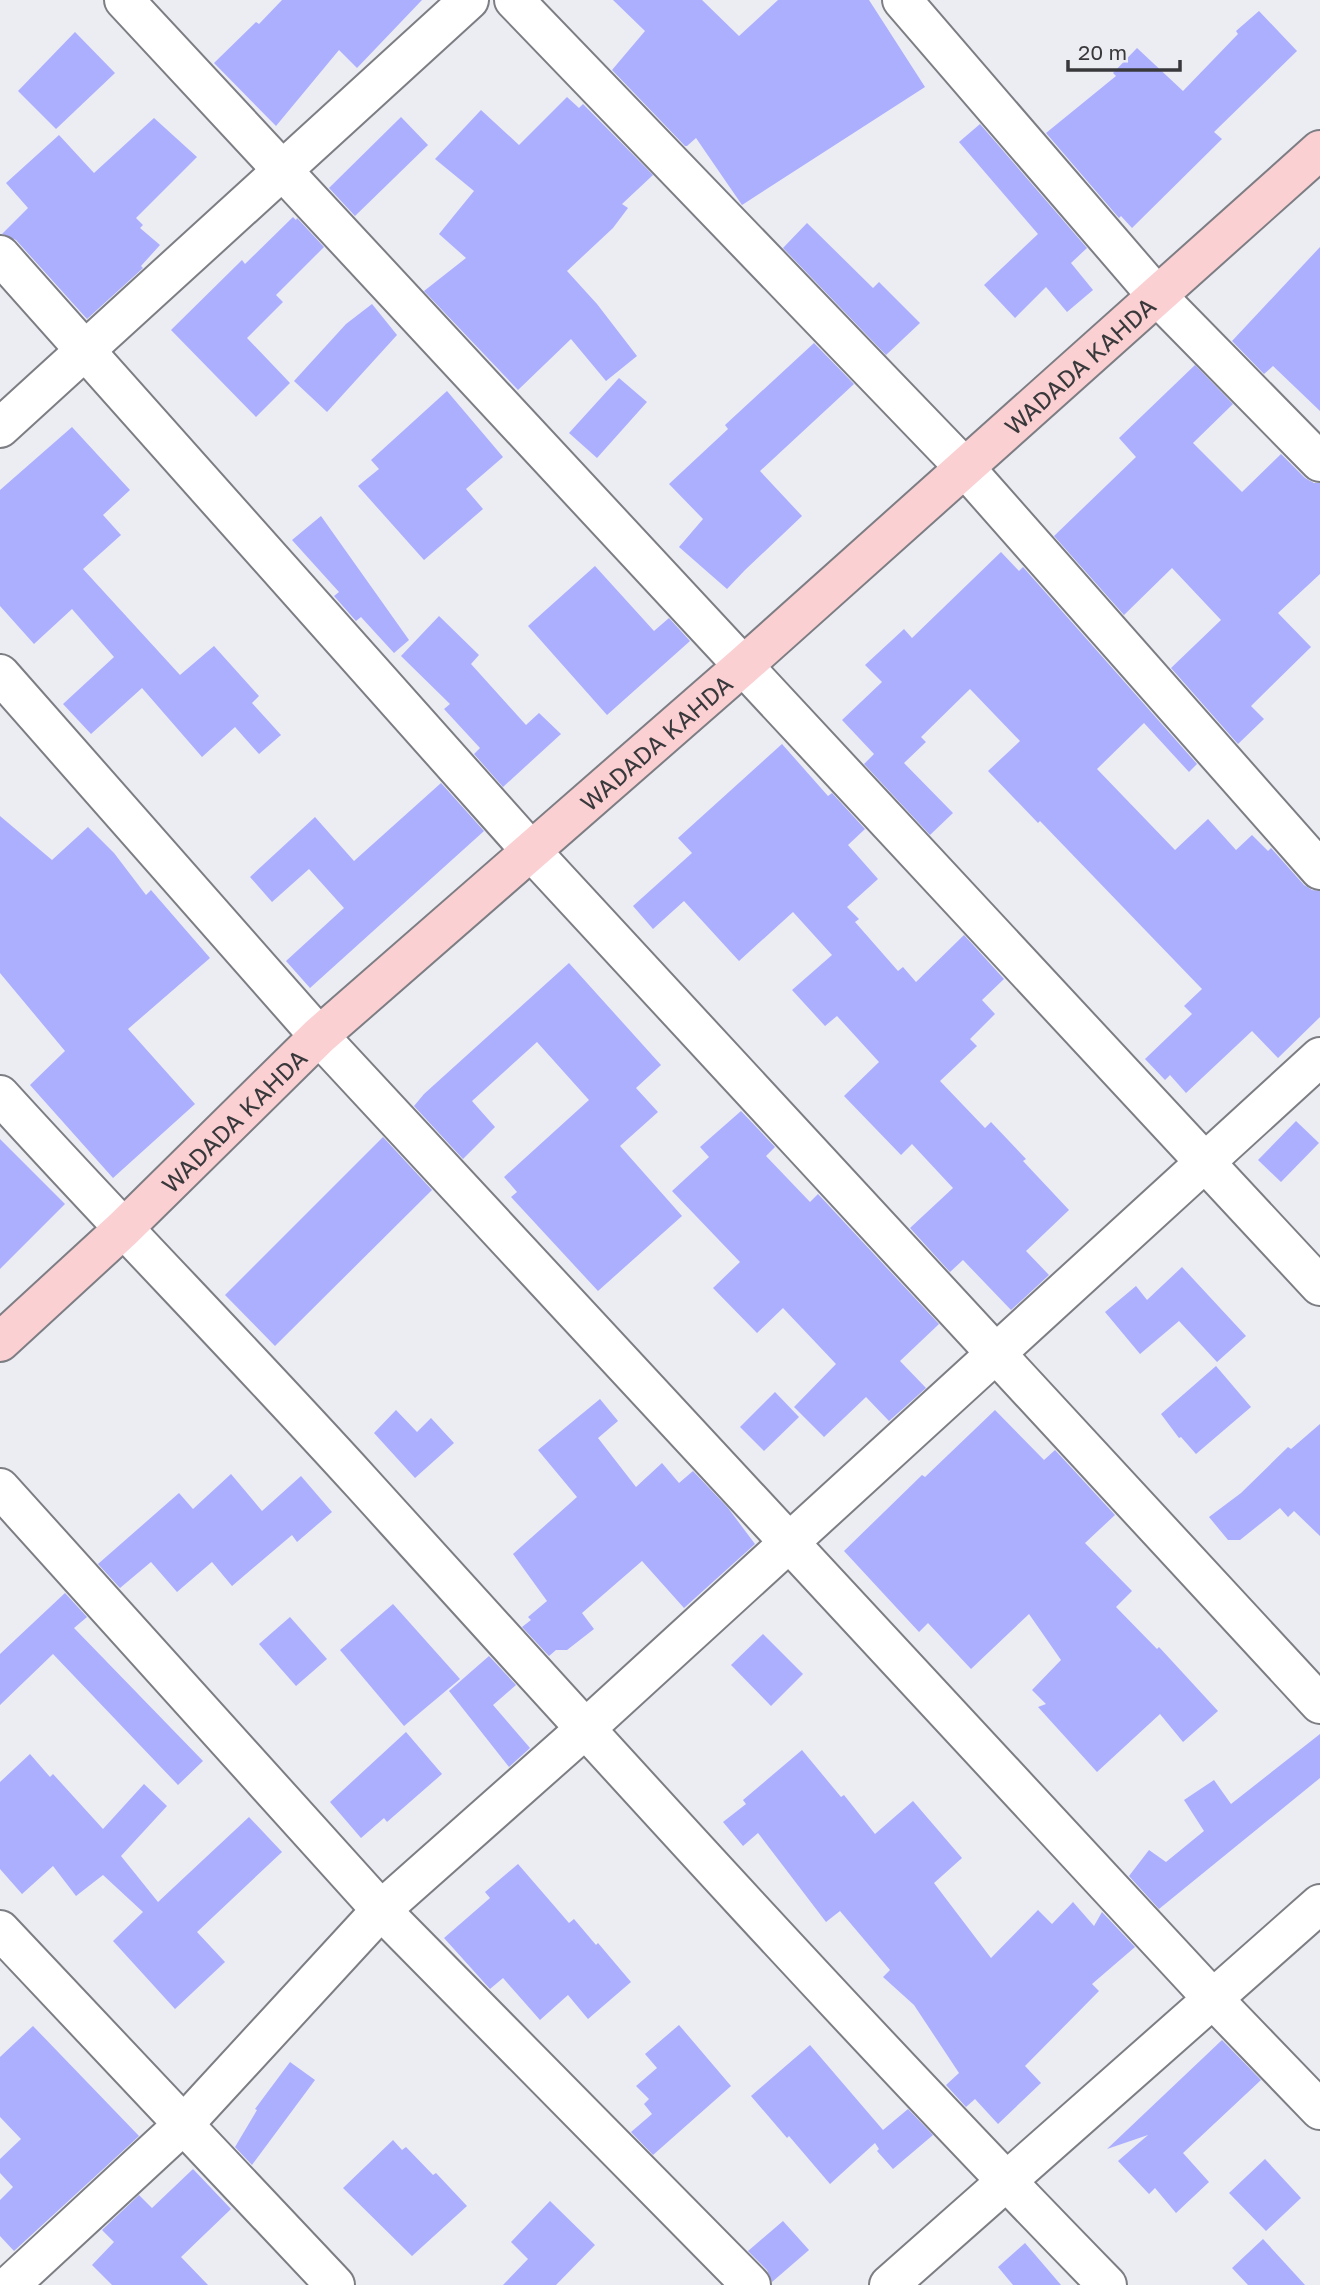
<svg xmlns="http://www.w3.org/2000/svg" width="1320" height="2285" viewBox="0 0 1320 2285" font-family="'Golos Text',sans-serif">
	<rect width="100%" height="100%" fill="#ececf3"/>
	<g fill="#acaffe">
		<polygon points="282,0 422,0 357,68 339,50 276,126 214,63 256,22 259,24"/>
		<polygon points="613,0 702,0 739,36 778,0 869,0 925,87 742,205 696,138 687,146 685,146 612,70 645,31"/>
		<polygon points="1259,11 1297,51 1214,132 1222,139 1132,228 1121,216 1119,218 1046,133 1116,76 1113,73 1137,48 1183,91 1238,34 1236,31"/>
		<polygon points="75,32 115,73 56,129 18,91"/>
		<polygon points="567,97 579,108 583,104 653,175 622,204 628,208 613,228 567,271 597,304 637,356 606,381 571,339 518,390 424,291 466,258 439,234 474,191 435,159 481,110 519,145"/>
		<polygon points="401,117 428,145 355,216 329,188"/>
		<polygon points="154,118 197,157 136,218 143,225 140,228 160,245 141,266 143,268 87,319 16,240 2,234 28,208 6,183 59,135 94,173"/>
		<polygon points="980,124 1087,248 1071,263 1093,290 1067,312 1046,287 1015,318 984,285 1038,234 959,142"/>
		<polygon points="293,217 296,220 297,218 324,247 276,295 283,302 247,338 290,383 256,417 171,330 242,260 245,264"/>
		<polygon points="807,223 873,288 879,282 920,323 886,355 783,248"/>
		<polygon points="1320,247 1320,411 1273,366 1264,374 1232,341"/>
		<polygon points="372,304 397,335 327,412 294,381 346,324"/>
		<polygon points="814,343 854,384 760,471 802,516 745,570 727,589 679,547 703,519 669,484 728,429 725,425"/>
		<polygon points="1195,365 1233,404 1193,443 1242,492 1281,454 1305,478 1314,483 1320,483 1320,574 1278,613 1311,647 1251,706 1264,719 1238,744 1171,668 1221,620 1172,568 1124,615 1054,536 1136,457 1119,438"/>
		<polygon points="619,378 647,402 597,458 569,433"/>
		<polygon points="447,391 503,457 466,489 483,509 424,560 358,486 379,469 371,460"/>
		<polygon points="72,427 130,490 103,515 121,535 83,569 180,675 214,646 259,696 252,703 281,735 259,754 235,727 202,757 142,688 91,734 63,704 114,657 72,609 34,644 0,606 0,490"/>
		<polygon points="321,516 409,640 394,653 361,617 356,621 334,596 339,592 292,540"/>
		<polygon points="1001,552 1019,571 1023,567 1197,764 1189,772 1144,723 1097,769 1175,850 1208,819 1236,850 1252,835 1268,851 1271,848 1304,885 1312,890 1320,891 1320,1017 1278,1058 1252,1031 1186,1093 1170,1075 1165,1080 1145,1059 1192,1014 1184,1006 1202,989 1040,821 1038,823 988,771 1020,741 970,689 921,737 926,742 904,763 953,813 930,835 864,764 874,754 842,720 882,682 865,665 904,629 912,638"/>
		<polygon points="595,566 654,631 669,618 690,641 607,715 528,626"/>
		<polygon points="439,616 479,655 471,664 526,725 539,713 561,734 503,787 474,754 480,748 444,709 450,704 401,656"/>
		<polygon points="782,744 828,796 832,793 865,829 848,845 878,879 847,907 859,919 855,922 898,971 903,967 916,982 964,935 1004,979 982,1000 995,1014 970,1039 977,1046 940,1081 985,1128 991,1122 1026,1159 1023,1161 1069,1210 1026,1251 1049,1275 1011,1310 963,1260 950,1272 910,1228 953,1188 912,1144 901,1155 844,1096 879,1062 837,1016 825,1026 792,990 832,955 793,912 739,961 684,901 653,929 633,906 692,853 678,838"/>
		<polygon points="441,783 484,831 310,988 286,961 344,908 309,869 272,902 250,877 315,817 354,861"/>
		<polygon points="0,816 52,860 88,827 114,853 146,895 151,890 210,958 128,1029 195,1104 113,1178 30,1085 65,1051 0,973"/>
		<polygon points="569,963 661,1065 636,1088 658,1112 620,1146 682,1216 598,1291 511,1197 517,1192 504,1177 589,1100 537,1042 472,1101 495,1127 463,1159 414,1106 424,1094"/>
		<polygon points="741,1111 775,1147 766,1156 810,1202 818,1194 939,1324 900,1361 926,1388 889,1421 866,1397 824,1437 794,1407 836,1364 783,1308 757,1333 713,1288 740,1262 672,1191 709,1157 700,1147"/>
		<polygon points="1296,1121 1319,1143 1281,1182 1258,1160"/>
		<polygon points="383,1137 432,1190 275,1346 225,1295"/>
		<polygon points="0,1139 65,1204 0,1269"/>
		<polygon points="1182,1267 1246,1336 1217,1362 1179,1321 1140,1354 1105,1312 1136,1286 1147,1300"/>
		<polygon points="1216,1366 1251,1407 1196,1454 1181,1437 1179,1438 1161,1414"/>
		<polygon points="775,1392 799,1417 764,1451 740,1427"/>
		<polygon points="600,1399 618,1421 598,1438 636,1487 662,1463 679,1483 693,1471 728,1508 755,1544 684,1608 642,1561 582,1613 594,1629 567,1650 556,1650 549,1656 522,1627 531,1620 528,1617 547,1601 513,1554 577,1497 538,1450"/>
		<polygon points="396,1410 417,1432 431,1418 454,1443 415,1478 374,1433"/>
		<polygon points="995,1410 1044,1460 1055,1450 1115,1515 1085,1543 1132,1591 1116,1607 1157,1649 1159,1647 1218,1711 1183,1742 1160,1714 1097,1772 1038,1707 1046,1704 1032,1690 1061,1660 1029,1614 971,1669 928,1623 919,1632 844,1551 922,1475 925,1477"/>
		<polygon points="1320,1424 1320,1536 1294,1511 1288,1517 1280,1508 1240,1540 1228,1540 1209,1517 1241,1493 1288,1447 1291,1449"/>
		<polygon points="231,1474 262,1511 301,1476 332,1512 297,1542 292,1535 232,1586 212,1562 177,1592 151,1562 120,1588 98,1564 179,1493 193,1509"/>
		<polygon points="65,1593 87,1617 74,1628 203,1761 178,1785 53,1654 0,1705 0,1654"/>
		<polygon points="393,1604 460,1679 404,1726 340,1650"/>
		<polygon points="290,1617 327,1659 296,1686 259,1644"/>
		<polygon points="763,1634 803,1674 771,1706 731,1665"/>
		<polygon points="489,1656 516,1685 493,1705 530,1748 509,1767 449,1691"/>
		<polygon points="406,1732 442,1774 387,1822 384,1818 361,1838 330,1802"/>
		<polygon points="1320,1734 1320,1778 1159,1909 1129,1876 1149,1850 1166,1862 1204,1831 1184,1800 1214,1780 1231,1804"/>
		<polygon points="802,1750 841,1797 844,1795 875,1834 913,1801 962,1858 934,1883 991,1958 1038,1910 1052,1924 1073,1902 1094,1926 1102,1912 1135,1947 1092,1984 1099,1991 1025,2066 1041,2083 998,2124 975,2099 966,2107 946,2085 959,2073 914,2005 883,1977 890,1970 840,1911 826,1922 758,1833 743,1846 723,1822 746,1804 743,1800"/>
		<polygon points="30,1754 50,1777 53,1774 103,1829 144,1784 167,1806 121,1856 158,1902 249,1817 282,1852 197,1932 225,1962 175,2009 113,1941 143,1912 103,1875 76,1896 53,1866 22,1894 0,1869 0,1782"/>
		<polygon points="518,1864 569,1923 574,1919 596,1945 598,1943 631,1982 588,2019 568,1995 540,2020 503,1978 490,1989 444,1938 490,1898 485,1892"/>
		<polygon points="679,2025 731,2086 653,2155 631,2132 652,2114 644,2104 649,2099 636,2086 657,2068 645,2054"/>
		<polygon points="33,2026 139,2136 14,2251 0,2236 0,2200 13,2187 0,2173 0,2159 21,2139 0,2117 0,2057"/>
		<polygon points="1222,2040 1261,2080 1183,2153 1209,2182 1176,2213 1155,2188 1149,2194 1118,2161 1148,2135 1107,2149"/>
		<polygon points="810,2045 883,2130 908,2109 933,2135 893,2169 877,2151 879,2149 875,2143 830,2184 789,2136 787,2138 751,2096"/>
		<polygon points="290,2062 315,2080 252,2165 235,2147 257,2110 255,2109"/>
		<polygon points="393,2140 402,2150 406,2147 433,2175 436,2173 467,2206 412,2256 343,2188"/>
		<polygon points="1265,2159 1301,2198 1266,2231 1229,2193"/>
		<polygon points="193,2169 231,2209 181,2257 208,2285 112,2285 92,2265 114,2242 102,2230 139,2195 152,2208"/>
		<polygon points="550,2201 595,2245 556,2285 503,2285 528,2259 511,2242"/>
		<polygon points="783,2221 809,2250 772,2282 767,2270 748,2251"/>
		<polygon points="1263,2239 1305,2285 1248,2285 1232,2268"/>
		<polygon points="1025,2243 1061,2285 1013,2285 998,2267"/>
	</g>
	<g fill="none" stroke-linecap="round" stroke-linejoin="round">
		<g stroke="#7d7e84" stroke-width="42">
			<g id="minor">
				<polyline points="124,0 1320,1286"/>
				<polyline points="514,0 965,468 1320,870"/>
				<polyline points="902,0 1158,297 1320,462"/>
				<polyline points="0,255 532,852 1320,1704"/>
				<polyline points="0,428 469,0"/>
				<polyline points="0,674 319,1036 1214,2000 1320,2110"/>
				<path d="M0 1095C119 1226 243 1352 362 1483 607 1753 852 2024 1107 2285"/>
				<polyline points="0,1488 381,1910 751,2285"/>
				<polyline points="0,1930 335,2285"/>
				<polyline points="10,2285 184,2124 381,1910 584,1730 1320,1057"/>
				<polyline points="889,2285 1320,1904"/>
			</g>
		</g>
		<g stroke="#7d7e84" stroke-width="42">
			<g id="secondary">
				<path id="s1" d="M0 1342 123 1229 319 1036 744 665 1320 150"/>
			</g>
		</g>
		<use href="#minor" stroke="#fff" stroke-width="38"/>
		<use href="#secondary" stroke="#fbd0d3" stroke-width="38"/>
	</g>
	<g text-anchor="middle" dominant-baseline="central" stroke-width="5" stroke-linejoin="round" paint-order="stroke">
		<g font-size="24" fill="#39393c" stroke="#ececf3">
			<text stroke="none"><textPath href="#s1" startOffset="1456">WADADA KAHDA</textPath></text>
			<text stroke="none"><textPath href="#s1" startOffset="889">WADADA KAHDA</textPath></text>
			<text stroke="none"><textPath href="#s1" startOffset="322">WADADA KAHDA</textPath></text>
		</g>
	</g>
	<path d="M1068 60v10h112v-10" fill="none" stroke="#39393c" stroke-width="3.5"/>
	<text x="1078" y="60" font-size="21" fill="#39393c" stroke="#ececf3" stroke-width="5" paint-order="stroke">20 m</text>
</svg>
